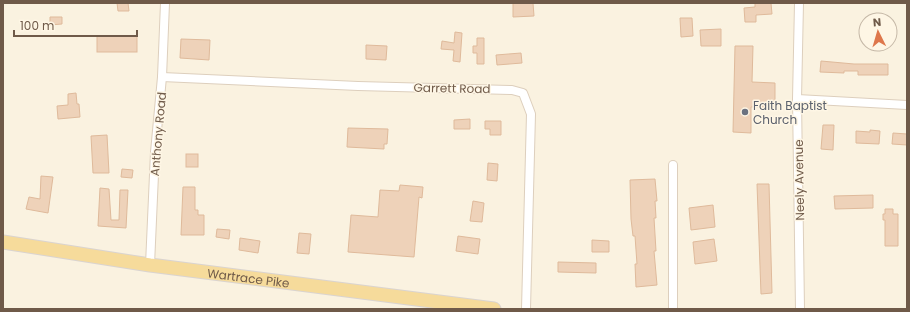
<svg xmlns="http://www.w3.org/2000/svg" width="910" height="312" viewBox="0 0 910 312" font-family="Poppins,sans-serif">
	<rect width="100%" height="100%" fill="#faf2e0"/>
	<g fill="#eed2b9" stroke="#dfba9b">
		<polygon points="117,3 128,3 129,11 118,11"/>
		<polygon points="513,3 533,3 534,16 513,17"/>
		<polygon points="755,3 771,3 772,14 756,15 756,22 745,22 744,8 755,7"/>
		<polygon points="50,17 62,17 62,24 50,25"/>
		<polygon points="680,18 692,18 693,36 681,37"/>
		<polygon points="721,29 721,46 701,46 700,30"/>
		<polygon points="455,32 462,33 460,62 453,61 454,50 441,49 442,41 454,43"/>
		<rect x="97" y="36" width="40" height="16"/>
		<polygon points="477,38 484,38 484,64 477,64 477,53 473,53 473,46 477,46"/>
		<polygon points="181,39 210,40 209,60 180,58"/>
		<polygon points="366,45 387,46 386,60 366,59"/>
		<polygon points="735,46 753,46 752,82 775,83 775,107 751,107 751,133 733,132"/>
		<polygon points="521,53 522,63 497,65 496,55"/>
		<polygon points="821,61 854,64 888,64 888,75 858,75 858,71 844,71 844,73 820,72"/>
		<polygon points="76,93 77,104 79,104 80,117 58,119 57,106 68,105 68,94"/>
		<polygon points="470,119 470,129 454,129 454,120"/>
		<polygon points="485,121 501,121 501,135 490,135 490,129 485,129"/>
		<polygon points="823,125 834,125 833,150 821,149"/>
		<polygon points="348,128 388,129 387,144 384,144 384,149 347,147"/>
		<polygon points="870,130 880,131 879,144 856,143 856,131 870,132"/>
		<polygon points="893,133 907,134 907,145 892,144"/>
		<polygon points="107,135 109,173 93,173 91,136"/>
		<rect x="186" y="154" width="12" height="13"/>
		<polygon points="488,163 498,164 497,181 487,180"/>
		<polygon points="122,169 133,170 132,178 121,177"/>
		<polygon points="41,176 53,177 48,213 26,209 29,197 40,199"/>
		<polygon points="655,179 657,201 655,201 656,218 654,218 656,251 654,251 657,285 636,287 635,264 637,264 635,236 633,236 631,219 630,180"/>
		<polygon points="757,184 769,184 772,293 761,294"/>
		<polygon points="400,185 423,187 422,198 419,197 414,257 348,252 351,215 378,217 380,190 399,191"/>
		<polygon points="183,187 195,187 195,210 198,210 198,215 204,215 204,235 181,235"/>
		<polygon points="100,188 109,189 111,220 119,220 120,190 128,190 126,228 98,226"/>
		<polygon points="873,195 873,208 835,209 834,196"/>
		<polygon points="473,201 484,203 482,222 470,221"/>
		<polygon points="713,205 715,227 691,230 689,208"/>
		<polygon points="885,209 893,209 893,214 898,214 898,246 885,246 885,220 883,220 883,214 885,214"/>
		<polygon points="217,229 230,230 229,239 216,237"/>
		<polygon points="299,233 311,234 309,254 297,253"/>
		<polygon points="458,236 480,239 478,254 456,251"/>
		<polygon points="240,238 260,241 258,253 239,250"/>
		<polygon points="714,239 717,261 695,264 693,242"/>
		<polygon points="592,240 609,241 609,252 592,252"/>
		<polygon points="558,262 596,263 596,273 558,272"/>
	</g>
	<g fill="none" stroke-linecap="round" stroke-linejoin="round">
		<g stroke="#ddcfbd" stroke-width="10">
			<g id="minor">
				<polyline points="799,3 797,99 800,309"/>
				<polyline points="162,77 358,86 512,90 523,93 531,114 526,309"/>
				<polyline points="797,99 907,105"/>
				<polyline points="673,165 673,309"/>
				<polyline points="150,265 155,152 162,77 165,3"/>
			</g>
		</g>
		<g stroke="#dad4d0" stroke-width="15">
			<g id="primary">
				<path id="s1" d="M3 242 150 265 494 309"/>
			</g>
		</g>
		<use href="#minor" stroke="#fff" stroke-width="8"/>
		<use href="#primary" stroke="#f6db9b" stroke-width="13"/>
	</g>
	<circle fill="#6b7280" stroke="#fef6e5" stroke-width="1.5" cx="745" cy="112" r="4"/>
	<g text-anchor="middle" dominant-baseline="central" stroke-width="3" stroke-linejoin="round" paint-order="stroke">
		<g font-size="12" fill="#6f5a49" stroke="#fef6e5">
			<text transform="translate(452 88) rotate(1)">Garrett Road</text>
			<text transform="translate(158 134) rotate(-85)">Anthony Road</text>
			<text transform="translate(799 180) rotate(-91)">Neely Avenue</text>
			<text stroke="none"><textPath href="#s1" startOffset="248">Wartrace Pike</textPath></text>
		</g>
		<g font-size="12" fill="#5b616d" stroke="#fef6e5" text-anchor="start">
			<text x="753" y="105">Faith Baptist<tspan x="753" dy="14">Church</tspan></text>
		</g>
	</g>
	<rect width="910" height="312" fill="none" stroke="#6f5a49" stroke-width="8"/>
	<g transform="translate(878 32) rotate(355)"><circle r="19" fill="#fef6e5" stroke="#c5b8a7"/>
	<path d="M0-3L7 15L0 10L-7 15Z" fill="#de774b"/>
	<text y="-6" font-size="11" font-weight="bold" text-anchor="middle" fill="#6f5a49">N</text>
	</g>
	<path d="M14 30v6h123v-6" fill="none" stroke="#6f5a49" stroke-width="2"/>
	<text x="20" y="30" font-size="12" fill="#6f5a49" stroke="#fef6e5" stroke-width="3" paint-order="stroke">100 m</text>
</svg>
